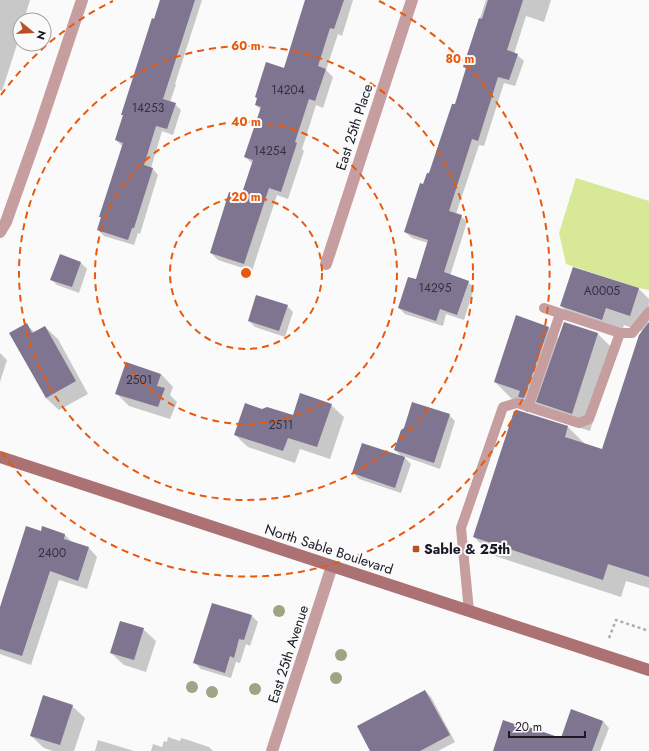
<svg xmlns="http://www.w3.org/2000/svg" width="649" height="751" viewBox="0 0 649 751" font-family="Jost,sans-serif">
	<rect width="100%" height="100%" fill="#fafafa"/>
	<polygon fill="#d7e996" points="576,178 649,201 649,290 639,288 566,264 559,233"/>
	<g fill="#0003">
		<polygon points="0,0 30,0 24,20 20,20 20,35 2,91 0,90"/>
		<polygon points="162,0 202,0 175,84 176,85 170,102 175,104 181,110 173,135 162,131 151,168 152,168 158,175 140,234 138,233 134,245 104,236 98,230 122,146 116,140 124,116 122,114"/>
		<polygon points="307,0 353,0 342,36 338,34 326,70 333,77 323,108 316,105 302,149 304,151 288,199 277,195 252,271 218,260 211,253 242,198 253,164 245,157 261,110 256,105 284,69"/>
		<polygon points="486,0 551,0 544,22 526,16 514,54 517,55 524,61 515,86 504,83 484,146 479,145 456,214 461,216 467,222 450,276 468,282 474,288 464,320 446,314 443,326 405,314 399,308 416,280 428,243 412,238 405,232 424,185 430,175 455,106 467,70 464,67"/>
		<polygon points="60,256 81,263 87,269 79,293 57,285 51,279"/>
		<polygon points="573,268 639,289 649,299 648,333 624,325 620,337 579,324 561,306"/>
		<polygon points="287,306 293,312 285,337 255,327 249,321"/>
		<polygon points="27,325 35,333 45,327 58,339 88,394 59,410 46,398 10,334"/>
		<polygon points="548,327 559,339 597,333 615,351 590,431 555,420 513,400 495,382"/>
		<polygon points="0,353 7,360 0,382"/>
		<polygon points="649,354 649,588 626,581 621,597 492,555 474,537 568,427 586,445 602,451"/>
		<polygon points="161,374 173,387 170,395 177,402 170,419 129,406 116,393"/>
		<polygon points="331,405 344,417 330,459 300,449 295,463 248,447 235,435 262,410 294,416"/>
		<polygon points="449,415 455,421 440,469 403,456 411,464 401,493 359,479 353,473 403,458 395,450"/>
		<polygon points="41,532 65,535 72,542 88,547 97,557 87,589 59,580 31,665 0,654 0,609"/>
		<polygon points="213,604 252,616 258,622 250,646 246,644 240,663 236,662 231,678 201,669 195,663"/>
		<polygon points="143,629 156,641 146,672 124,665 111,653"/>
		<polygon points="425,691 431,697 455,742 438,751 371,751"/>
		<polygon points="72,706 85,718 74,751 53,751 44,748 31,736"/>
		<polygon points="603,721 609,728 600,751 509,751 561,740"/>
		<polygon points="168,737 180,741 181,738 188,740 209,747 213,751 151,751 153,744 162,747 164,741 167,742"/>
		<polygon points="98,740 134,751 95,751"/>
	</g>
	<g fill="#7f7591">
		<polygon points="160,0 195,0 163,99 176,103 167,129 156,126 144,165 153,168 134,228 132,228 128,240 97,230 101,217 99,217 123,143 115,140 123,115 121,115 152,18 154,19"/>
		<polygon points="305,0 344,0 334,29 330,28 318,66 326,69 315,101 309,99 295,142 297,143 281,192 269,188 244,264 210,253 229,192 241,196 253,160 244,157 261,107 255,105 257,98 255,97 266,62 284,68"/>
		<polygon points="488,0 523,0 507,50 518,54 509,80 498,77 478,141 472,139 449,211 462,215 444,272 469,281 457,315 440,309 436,321 398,308 408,277 416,279 428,240 404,232 420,183 423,184 427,173 429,173 452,104 455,104 466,68 463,67 479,18 482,19"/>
		<polygon points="60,254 81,262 72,287 50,280"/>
		<polygon points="573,267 639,288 630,316 606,308 602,320 560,306"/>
		<polygon points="256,295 288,305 279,331 248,321"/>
		<polygon points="516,315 549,327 524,398 518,397 520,391 494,382"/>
		<polygon points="564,322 598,333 572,414 536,402"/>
		<polygon points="649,322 649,577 608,564 603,580 473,537 514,411 517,410 568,426 565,437 602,449 639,335"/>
		<polygon points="27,323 32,333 45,326 76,381 46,398 9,333"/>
		<polygon points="126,362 161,374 157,386 165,388 158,407 115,394"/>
		<polygon points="300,393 332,404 317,447 288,438 283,451 234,435 245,403 262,409 267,407 293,415"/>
		<polygon points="412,402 450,414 434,463 394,450 401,430 404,428"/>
		<polygon points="362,443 405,457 395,488 352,473"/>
		<polygon points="26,526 41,531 42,526 65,534 64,539 89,547 78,581 50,571 22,656 0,649 0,607"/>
		<polygon points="212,603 252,615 244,640 239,639 234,658 230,656 225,673 193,663"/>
		<polygon points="120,621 144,628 134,660 110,653"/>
		<polygon points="425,690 450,735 420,751 370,751 357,726"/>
		<polygon points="43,695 73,705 60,745 30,736"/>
		<polygon points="571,709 603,721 592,751 493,751 503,720 528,729 529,727 561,738"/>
	</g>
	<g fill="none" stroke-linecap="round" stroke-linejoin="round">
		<polyline stroke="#acabaf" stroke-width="2.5" stroke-dasharray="3 3" stroke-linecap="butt" points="609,638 616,620 649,631"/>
		<g stroke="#c79e9f" stroke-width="10">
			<polyline points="544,308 620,333 632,333 649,312"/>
			<polyline points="528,407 560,314"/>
			<polyline points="469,611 461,528 503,407 517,403 579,423 589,419 620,333"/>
		</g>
		<g stroke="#c79e9f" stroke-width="12">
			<polyline points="0,232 6,222 39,129 82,0"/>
			<polyline points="326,264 412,0"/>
			<polyline points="272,751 332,566"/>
		</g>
		<polyline stroke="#ab7173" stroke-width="12" points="0,457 649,670"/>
	</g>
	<g fill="#9ea484">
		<circle cx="279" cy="611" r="6"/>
		<circle cx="341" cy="655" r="6"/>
		<circle cx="336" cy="678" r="6"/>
		<circle cx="192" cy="687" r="6"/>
		<circle cx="255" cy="689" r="6"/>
		<circle cx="212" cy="692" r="6"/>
	</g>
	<g fill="none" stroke="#e8590c" stroke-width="2" stroke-dasharray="7 5">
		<circle cx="246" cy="273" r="76"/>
		<circle cx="246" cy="273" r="151"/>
		<circle cx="246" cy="273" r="227"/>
		<path d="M1 95A303 303 0 0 1 113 1M379 1A303 303 0 1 1 1 451"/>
	</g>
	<rect fill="#b65025" stroke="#fafafa" stroke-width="1.5" x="412" y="545" width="8" height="8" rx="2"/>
	<g text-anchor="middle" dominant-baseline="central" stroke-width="4" stroke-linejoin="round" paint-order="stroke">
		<g font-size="12" fill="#34303f">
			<text x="288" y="90">14204</text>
			<text x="148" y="108">14253</text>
			<text x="270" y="151">14254</text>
			<text x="435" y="288">14295</text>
			<text x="602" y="291">A0005</text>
			<text x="139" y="380">2501</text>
			<text x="281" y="425">2511</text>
			<text x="52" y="553">2400</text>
		</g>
		<g font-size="14" fill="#1b1924" stroke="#fafafa">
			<text transform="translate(354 127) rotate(-72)">East 25th Place</text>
			<text transform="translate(329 549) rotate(18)">North Sable Boulevard</text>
			<text transform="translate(288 654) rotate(-72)">East 25th Avenue</text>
		</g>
		<g font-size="14" font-weight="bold" fill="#1b1924" stroke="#fafafa" text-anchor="start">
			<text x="424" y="549">Sable &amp; 25th</text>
		</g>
	</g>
	<circle cx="246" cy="273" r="6" fill="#e8590c" stroke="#fafafa" stroke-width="2"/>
	<g font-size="12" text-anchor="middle" font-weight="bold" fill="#e8590c" stroke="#fafafa" stroke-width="4" stroke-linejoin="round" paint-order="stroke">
		<text x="246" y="50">60 m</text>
		<text x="460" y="63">80 m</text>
		<text x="246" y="126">40 m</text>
		<text x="246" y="201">20 m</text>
	</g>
	<g transform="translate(32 32) rotate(108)"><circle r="19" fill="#fafafa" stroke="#a1a0a4"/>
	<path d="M0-3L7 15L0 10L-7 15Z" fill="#b65025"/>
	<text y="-6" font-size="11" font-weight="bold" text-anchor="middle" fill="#1b1924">N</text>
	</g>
	<path d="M509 731v6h76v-6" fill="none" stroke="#1b1924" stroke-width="2"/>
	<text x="515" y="731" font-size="12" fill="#1b1924" stroke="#fafafa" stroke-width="3" paint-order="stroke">20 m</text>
</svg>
